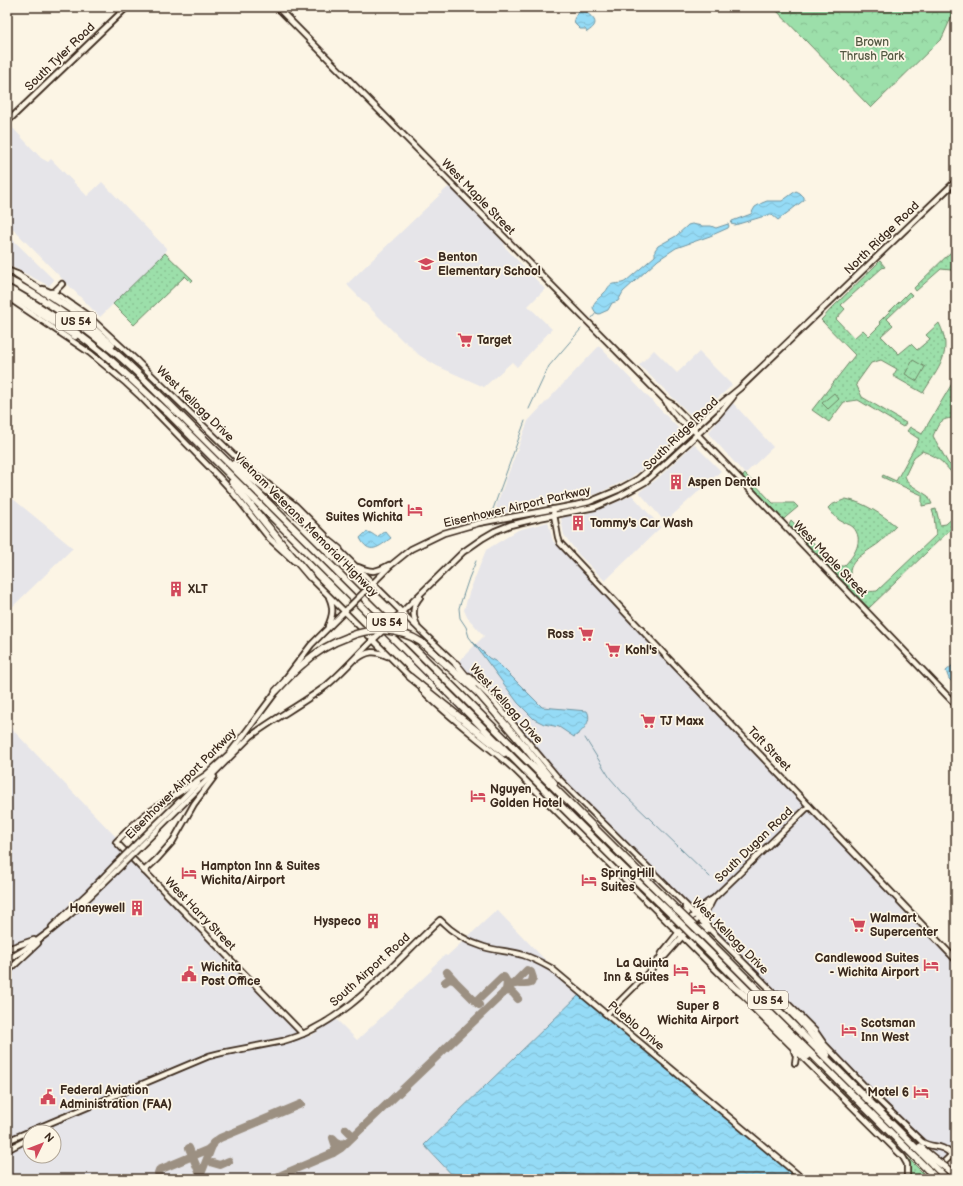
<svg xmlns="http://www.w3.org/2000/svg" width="963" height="1186" viewBox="0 0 963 1186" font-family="'Balsamiq Sans',sans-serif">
	<defs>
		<pattern id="grass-dots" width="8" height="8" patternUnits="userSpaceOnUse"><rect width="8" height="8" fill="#9cdfaa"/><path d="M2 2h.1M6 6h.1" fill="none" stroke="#87c092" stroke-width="1.8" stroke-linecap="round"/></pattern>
		<pattern id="forest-crowns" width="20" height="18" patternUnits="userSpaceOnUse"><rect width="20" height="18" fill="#9cdfaa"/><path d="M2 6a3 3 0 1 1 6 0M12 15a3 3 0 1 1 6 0" fill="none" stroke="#87c092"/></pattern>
		<pattern id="water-waves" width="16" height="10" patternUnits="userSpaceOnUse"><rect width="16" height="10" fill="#95dbf6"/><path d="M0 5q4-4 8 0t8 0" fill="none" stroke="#81bcd2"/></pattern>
	</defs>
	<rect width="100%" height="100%" fill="#fcf5e5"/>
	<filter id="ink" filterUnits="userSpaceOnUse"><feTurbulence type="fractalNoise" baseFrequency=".025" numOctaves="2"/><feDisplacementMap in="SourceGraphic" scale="8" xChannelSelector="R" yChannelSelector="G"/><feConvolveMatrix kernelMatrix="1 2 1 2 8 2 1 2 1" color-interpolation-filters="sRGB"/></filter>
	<g filter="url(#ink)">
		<g fill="#e6e5e9" fill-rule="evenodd">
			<polygon points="10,125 41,158 48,162 51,159 87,196 102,182 167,249 165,253 100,317 7,223 7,128"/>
			<polygon points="450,187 452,188 505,244 504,246 545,289 528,306 552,329 517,367 512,362 484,387 437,366 419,355 405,341 404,342 349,287 347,284 447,188"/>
			<polygon points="7,234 54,280 49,286 7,264"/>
			<polygon points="599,346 680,430 669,444 648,464 630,478 597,494 499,514 496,506 528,421"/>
			<polygon points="654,350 677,373 699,352 732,385 727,390 696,417 693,417 639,365"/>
			<polygon points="733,403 773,447 745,474 708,433"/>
			<polygon points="694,444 721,471 665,522 639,492 657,479"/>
			<polygon points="7,494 73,548 7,612"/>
			<polygon points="632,495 661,527 605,581 579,555 564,535 561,519 565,516 586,514 613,504"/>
			<polygon points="548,522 553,541 566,554 569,552 956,960 956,1150 944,1162 855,1076 557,777 506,715 456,664 484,636 467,617 464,610 469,593 486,550 518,530"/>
			<path d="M7 724 309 1037 336 1019 357 1040 432 970 431 968 445 955 447 956 497 910 579 995 424 1145 456 1179H7ZM30 1132H54V1156H30Z"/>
		</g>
		<g fill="url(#grass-dots)" stroke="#6c8464">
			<polygon points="956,247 956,253 953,256 956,259 956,275 951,270 941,269 916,291 914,288"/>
			<polygon points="165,253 193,280 191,282 185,276 134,325 113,304"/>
			<path d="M880 261 885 267 882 268 841 305 845 309 836 319 854 338 863 330 869 336 881 324 879 322 909 292 912 295 887 319 893 325 881 336 899 354 911 344 917 350 930 339 926 335 939 323C954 353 938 368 923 393L893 376 897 369 881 360 871 363 856 384 862 397 906 423 903 427 858 400 844 402 829 422 812 410 855 355 821 320 832 308Z"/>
			<path d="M956 377V418C940 418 939 423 933 436L948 463 956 471V478C944 464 940 457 922 451L914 457 905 476 908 483 928 496 932 504 922 506V495L882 477 883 475 896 481 919 439 907 431 910 427 922 434Z"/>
			<polygon points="745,474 773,503 794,503 798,507 786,517 784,519 782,518 744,478 743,476"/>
			<path d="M846 499C865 503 881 514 896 526 891 531 885 538 879 543 866 553 839 564 855 584 861 592 868 592 877 591L936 535 934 516 932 510 936 509 940 525 946 524 956 515V524L869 608 790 527 789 524 791 520 836 566H844C854 556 865 540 853 527 850 524 843 523 839 520 835 517 831 512 828 508L831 505Z"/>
			<polygon points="905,1155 926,1176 922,1179 910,1179 909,1164"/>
		</g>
		<g fill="url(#forest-crowns)" stroke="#6c8464">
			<polygon points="773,7 956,7 942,38 871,108"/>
			<polygon points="913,360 925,367 917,381 905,374"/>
		</g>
		<polygon fill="#9cdfaa" stroke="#6c8464" points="834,393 839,399 828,409 822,403"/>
		<g fill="url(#water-waves)" stroke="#7194a0">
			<path d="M585 11C594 19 601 23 587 32L585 29H580L575 24 574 19 578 12Z"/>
			<polygon points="796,191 800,193 804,197 804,200 778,220 772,215 768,215 735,225 731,224 732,221 751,214 755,207 762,203 767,201 782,201"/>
			<path d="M692 224 702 226H711L716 228 728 224 729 226 728 228 710 236 676 248 658 260 623 292 618 301 612 303 608 310 599 314 596 313 593 308C594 300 599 299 604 293 608 290 608 285 613 284 618 283 622 284 626 281L655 256V250L658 246 676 236 688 225Z"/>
			<path d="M385 531 391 538C379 547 369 556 360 538 368 529 369 532 377 537Z"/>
			<path d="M472 641 489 658 497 662 542 707 587 711C593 721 582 732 574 737L559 727 544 724 534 719 518 703Z"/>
			<polygon points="956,658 956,686 949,679 946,671 953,665 954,661"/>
			<polygon points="579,995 800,1179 456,1179 424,1145"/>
		</g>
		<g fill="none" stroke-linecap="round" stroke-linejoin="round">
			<g stroke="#7194a0" stroke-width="1">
				<polyline points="592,318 596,313"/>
				<polyline points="529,409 549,366 581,329"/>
				<polyline points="492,512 525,421"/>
				<polyline points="473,642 469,637 466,627 460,618 459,608 469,578 476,561"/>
				<polyline points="585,738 610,778 623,793 710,877"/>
			</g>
			<g stroke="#9c9082" stroke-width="8">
				<polyline points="454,980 479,1005"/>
				<polyline points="445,982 449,979 454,980 447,972"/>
				<path d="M504 992C511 989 514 994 518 999"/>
				<polyline points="478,1004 478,1000 502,977 504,977 507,982 506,990"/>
				<polyline points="346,1129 350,1133"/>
				<polyline points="213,1143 220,1138 301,1104"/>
				<polyline points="189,1148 199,1172 200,1177"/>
				<path d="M333 1153 336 1147 333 1138C337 1143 341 1145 347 1142"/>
				<polyline points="213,1163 220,1165 229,1161"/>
				<polyline points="160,1179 158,1173 159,1170 207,1150 213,1145"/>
				<polyline points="199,1179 212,1146"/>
				<path d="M272 1179 333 1153 341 1148 512 985C518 982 524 986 531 983L533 978 531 972 527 970 512 985"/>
			</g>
			<g stroke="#3b2a1e" stroke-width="8">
				<g id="secondary">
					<polyline points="277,7 666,401 672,404 690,422 691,427 697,434 956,705"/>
					<polyline points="7,122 127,7"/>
					<polyline points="7,270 19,275"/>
					<polyline points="43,289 61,297 87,315 138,362 247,468 296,506 325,535"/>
					<polyline points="51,292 54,292 62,284"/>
					<polyline points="7,297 90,353 126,383 139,395 219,477 230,489 270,539 294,561"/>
					<path d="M666 401C669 409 682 425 691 427"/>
					<polyline points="553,509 558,537 560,543 666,656 956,960"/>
					<polyline points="337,548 420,630 458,666"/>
					<path d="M358 567C372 573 377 572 389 565"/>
					<polyline points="308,575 411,678"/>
					<polyline points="371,585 390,566 411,549 444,533 479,523 576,505 589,502 618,490 638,479 645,473 718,406 740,388 956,181"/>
					<polyline points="400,614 463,552 483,538 495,531 510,525 539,518 595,507 620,496 645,482 661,468 719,414 733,397"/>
					<path d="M417 625C412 615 412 606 420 597"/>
					<path d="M328 626C333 615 334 608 329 597"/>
					<path d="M357 659C367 651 375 650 387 656"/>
					<polyline points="469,676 493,700 557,777 771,990"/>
					<polyline points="286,678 311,645 346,610"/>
					<path d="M422 690C450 719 484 742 514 769L729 983"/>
					<polyline points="206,775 146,814 132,826 116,842 303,1034"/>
					<polyline points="205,776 229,754 243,736 278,689"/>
					<polyline points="138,842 198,783"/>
					<path d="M141 846 251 736C275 718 302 704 326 686 343 672 358 654 375 638"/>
					<polyline points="144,871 157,859 173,841 194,804 214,777"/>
					<path d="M668 920C677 924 682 922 687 914L685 907"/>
					<path d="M707 926C705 920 704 916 707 909"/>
					<polyline points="52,927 86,895 116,864"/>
					<path d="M693 945C689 938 692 931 700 927H703L707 930"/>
					<polyline points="7,949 34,940"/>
					<polyline points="660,958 665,956 710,905 713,899 809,806"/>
					<path d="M7 960C50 936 85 902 120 867"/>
					<polyline points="7,972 38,943"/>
					<path d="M778 994 815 1031 824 1044 871 1093 922 1142C933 1149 941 1143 952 1155"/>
					<polyline points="753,1008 903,1157 907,1164 907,1179"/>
					<path d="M607 1014 649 972 660 958 662 953C672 941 700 904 713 899"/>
					<polyline points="794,1051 796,1056 795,1063"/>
					<path d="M7 1141 209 1056 221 1053 283 1041C346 1024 393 963 440 920 452 932 467 942 484 947 497 951 510 951 523 955 533 958 542 963 551 968L803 1179"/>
					<polyline points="7,1150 30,1138"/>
					<polyline points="926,1179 956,1151"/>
				</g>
			</g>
			<g stroke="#3b2a1e" stroke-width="9">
				<g id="highway">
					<polyline points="17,275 72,310 112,345"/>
					<path d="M7 279C45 299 80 324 113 351 132 366 149 385 167 402L678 911"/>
					<path d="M7 288C42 307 74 330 105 355 126 374 147 394 168 413L610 855 673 916"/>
					<polyline points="7,293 29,306 75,336"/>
					<polyline points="234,464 339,549"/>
					<polyline points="232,482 287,550 310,577"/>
					<polyline points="421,642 478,693 525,747 554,783"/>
					<polyline points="456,664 473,685"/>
					<polyline points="410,677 504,753"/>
					<path d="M276 691C285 682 293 672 303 664 316 652 331 643 348 637"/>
					<polyline points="703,935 933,1165"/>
					<polyline points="698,941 928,1170"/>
					<polyline points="727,981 744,995 808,1056"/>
					<path d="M769 989C789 1010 811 1031 827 1055"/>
					<polyline points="920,1147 937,1161"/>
					<polyline points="945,1167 956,1176"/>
					<polyline points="940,1172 947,1179"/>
				</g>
			</g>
			<use href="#secondary" stroke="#fcf5e5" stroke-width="4.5"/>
			<use href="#highway" stroke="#fcf5e5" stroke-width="6"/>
			<g stroke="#3b2a1e" stroke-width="8" stroke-linecap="butt">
				<g id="secondary-bridge">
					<polyline points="348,608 370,586"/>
					<polyline points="376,637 399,615"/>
					<polyline points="116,864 138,842"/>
					<polyline points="120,867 141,846"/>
				</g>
			</g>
			<g stroke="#3b2a1e" stroke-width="9" stroke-linecap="butt">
				<g id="highway-bridge">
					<path d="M348 637C372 627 399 628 421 642"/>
					<polyline points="678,911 703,935"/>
					<polyline points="673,916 698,941"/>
					<polyline points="937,1161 945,1167"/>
					<polyline points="933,1165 940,1172"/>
					<polyline points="928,1170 935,1177"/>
				</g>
			</g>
			<use href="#secondary-bridge" stroke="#fcf5e5" stroke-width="4.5"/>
			<use href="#highway-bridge" stroke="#fcf5e5" stroke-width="6"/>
		</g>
	</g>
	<defs>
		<g id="school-bare" transform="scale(1.2)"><path d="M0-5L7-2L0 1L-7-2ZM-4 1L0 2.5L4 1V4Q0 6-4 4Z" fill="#d1495b" stroke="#fcf5e5" stroke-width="2.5" paint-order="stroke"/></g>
		<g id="supermarket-bare" transform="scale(1.2)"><path d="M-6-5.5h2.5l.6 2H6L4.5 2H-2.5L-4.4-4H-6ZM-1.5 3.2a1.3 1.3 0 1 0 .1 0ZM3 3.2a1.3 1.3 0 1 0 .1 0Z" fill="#d1495b" stroke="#fcf5e5" stroke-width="2.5" paint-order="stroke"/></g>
		<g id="building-bare" transform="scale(1.2)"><path d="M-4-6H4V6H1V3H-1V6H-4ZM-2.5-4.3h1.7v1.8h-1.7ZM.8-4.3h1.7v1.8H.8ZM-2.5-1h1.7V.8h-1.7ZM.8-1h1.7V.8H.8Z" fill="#d1495b" stroke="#fcf5e5" stroke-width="2.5" paint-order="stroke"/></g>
		<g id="hotel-bare" transform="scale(1.2)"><path d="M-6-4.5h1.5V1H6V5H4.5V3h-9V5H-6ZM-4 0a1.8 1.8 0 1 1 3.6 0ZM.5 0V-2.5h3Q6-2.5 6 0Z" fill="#d1495b" stroke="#fcf5e5" stroke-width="2.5" paint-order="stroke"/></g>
		<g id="civic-bare" transform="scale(1.2)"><path d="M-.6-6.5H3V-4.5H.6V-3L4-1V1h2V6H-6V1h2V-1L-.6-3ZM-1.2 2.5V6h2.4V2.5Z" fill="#d1495b" stroke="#fcf5e5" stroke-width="2.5" paint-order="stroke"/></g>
	</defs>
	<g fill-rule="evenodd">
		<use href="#school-bare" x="426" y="264"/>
		<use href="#supermarket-bare" x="465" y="340"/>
		<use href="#building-bare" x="676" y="482"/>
		<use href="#hotel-bare" x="415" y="510"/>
		<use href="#building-bare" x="578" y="523"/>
		<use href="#building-bare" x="176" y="589"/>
		<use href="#supermarket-bare" x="586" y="634"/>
		<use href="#supermarket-bare" x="613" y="650"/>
		<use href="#supermarket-bare" x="648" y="721"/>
		<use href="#hotel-bare" x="478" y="796"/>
		<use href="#hotel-bare" x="189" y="873"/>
		<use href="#hotel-bare" x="589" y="880"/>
		<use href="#building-bare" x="137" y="908"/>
		<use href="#building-bare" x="373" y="921"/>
		<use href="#supermarket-bare" x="858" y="925"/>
		<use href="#hotel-bare" x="931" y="965"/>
		<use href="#hotel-bare" x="681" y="970"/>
		<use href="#civic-bare" x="189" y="974"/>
		<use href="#hotel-bare" x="698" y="988"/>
		<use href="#hotel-bare" x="849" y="1030"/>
		<use href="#hotel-bare" x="921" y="1092"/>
		<use href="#civic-bare" x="48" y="1097"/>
	</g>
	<g text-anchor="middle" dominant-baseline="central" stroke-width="3.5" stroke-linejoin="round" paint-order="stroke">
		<g fill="#fcf5e5" stroke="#75675a" stroke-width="1">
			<rect x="56" y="312" width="40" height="18" rx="3"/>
			<rect x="367" y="613" width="40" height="18" rx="3"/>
			<rect x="748" y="991" width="40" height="18" rx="3"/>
		</g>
		<g font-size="11" font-weight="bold" fill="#3b2a1e">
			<text x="76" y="321">US 54</text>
			<text x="387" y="622">US 54</text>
			<text x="768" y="1000">US 54</text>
		</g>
		<g font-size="12" fill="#535741" stroke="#fcf5e5">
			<text x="872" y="42">Brown<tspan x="872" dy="14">Thrush Park</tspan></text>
		</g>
		<g font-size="12" fill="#3b2a1e" stroke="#fcf5e5">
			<text transform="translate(60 57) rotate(-44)">South Tyler Road</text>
			<text transform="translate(478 197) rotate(46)">West Maple Street</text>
			<text transform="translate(882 238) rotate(-44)">North Ridge Road</text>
			<text transform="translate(195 404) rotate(44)">West Kellogg Drive</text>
			<text transform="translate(681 434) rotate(-44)">South Ridge Road</text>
			<text transform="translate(517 507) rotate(-13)">Eisenhower Airport Parkway</text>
			<text transform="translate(306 525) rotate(45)">Vietnam Veterans Memorial Highway</text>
			<text transform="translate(830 559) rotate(46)">West Maple Street</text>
			<text transform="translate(506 704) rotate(48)">West Kellogg Drive</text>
			<text transform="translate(769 749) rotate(46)">Taft Street</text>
			<text transform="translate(181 784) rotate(-45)">Eisenhower Airport Parkway</text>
			<text transform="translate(754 845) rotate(-44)">South Dugan Road</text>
			<text transform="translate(200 914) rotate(46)">West Harry Street</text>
			<text transform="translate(730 936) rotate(45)">West Kellogg Drive</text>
			<text transform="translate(370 970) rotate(-42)">South Airport Road</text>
			<text transform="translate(636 1026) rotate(40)">Pueblo Drive</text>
		</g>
		<g font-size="12" font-weight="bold" fill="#3b2a1e" stroke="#fcf5e5" text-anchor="start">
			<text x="438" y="257">Benton<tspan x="438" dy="14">Elementary School</tspan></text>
			<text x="477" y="340">Target</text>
			<text x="688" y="482">Aspen Dental</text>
			<text x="403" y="503" text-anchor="end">Comfort<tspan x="403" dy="14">Suites Wichita</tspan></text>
			<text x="590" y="523">Tommy's Car Wash</text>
			<text x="188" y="589">XLT</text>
			<text x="574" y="634" text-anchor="end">Ross</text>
			<text x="625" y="650">Kohl's</text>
			<text x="660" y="721">TJ Maxx</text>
			<text x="490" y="789">Nguyen<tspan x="490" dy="14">Golden Hotel</tspan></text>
			<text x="201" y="866">Hampton Inn &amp; Suites<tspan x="201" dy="14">Wichita/Airport</tspan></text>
			<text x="601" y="873">SpringHill<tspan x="601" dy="14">Suites</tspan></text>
			<text x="125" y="908" text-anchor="end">Honeywell</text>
			<text x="870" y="918">Walmart<tspan x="870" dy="14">Supercenter</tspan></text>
			<text x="361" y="921" text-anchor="end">Hyspeco</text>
			<text x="919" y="958" text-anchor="end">Candlewood Suites<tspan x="919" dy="14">- Wichita Airport</tspan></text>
			<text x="669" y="963" text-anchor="end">La Quinta<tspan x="669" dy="14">Inn &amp; Suites</tspan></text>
			<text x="201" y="967">Wichita<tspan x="201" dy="14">Post Office</tspan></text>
			<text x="698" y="1006" text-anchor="middle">Super 8<tspan x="698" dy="14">Wichita Airport</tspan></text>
			<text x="861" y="1023">Scotsman<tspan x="861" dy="14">Inn West</tspan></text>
			<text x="60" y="1090">Federal Aviation<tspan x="60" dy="14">Administration (FAA)</tspan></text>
			<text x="909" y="1092" text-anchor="end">Motel 6</text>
		</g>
	</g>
	<rect width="963" height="1186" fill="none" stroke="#fcf5e5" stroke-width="24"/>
	<rect x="12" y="12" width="939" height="1162" fill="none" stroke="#3b2a1e" stroke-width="1.5" filter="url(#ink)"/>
	<g transform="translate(42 1144) rotate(47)"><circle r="19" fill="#fcf5e5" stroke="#afa495"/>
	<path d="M0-3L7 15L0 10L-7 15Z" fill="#d1495b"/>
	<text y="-6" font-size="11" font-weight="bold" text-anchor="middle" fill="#3b2a1e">N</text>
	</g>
</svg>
